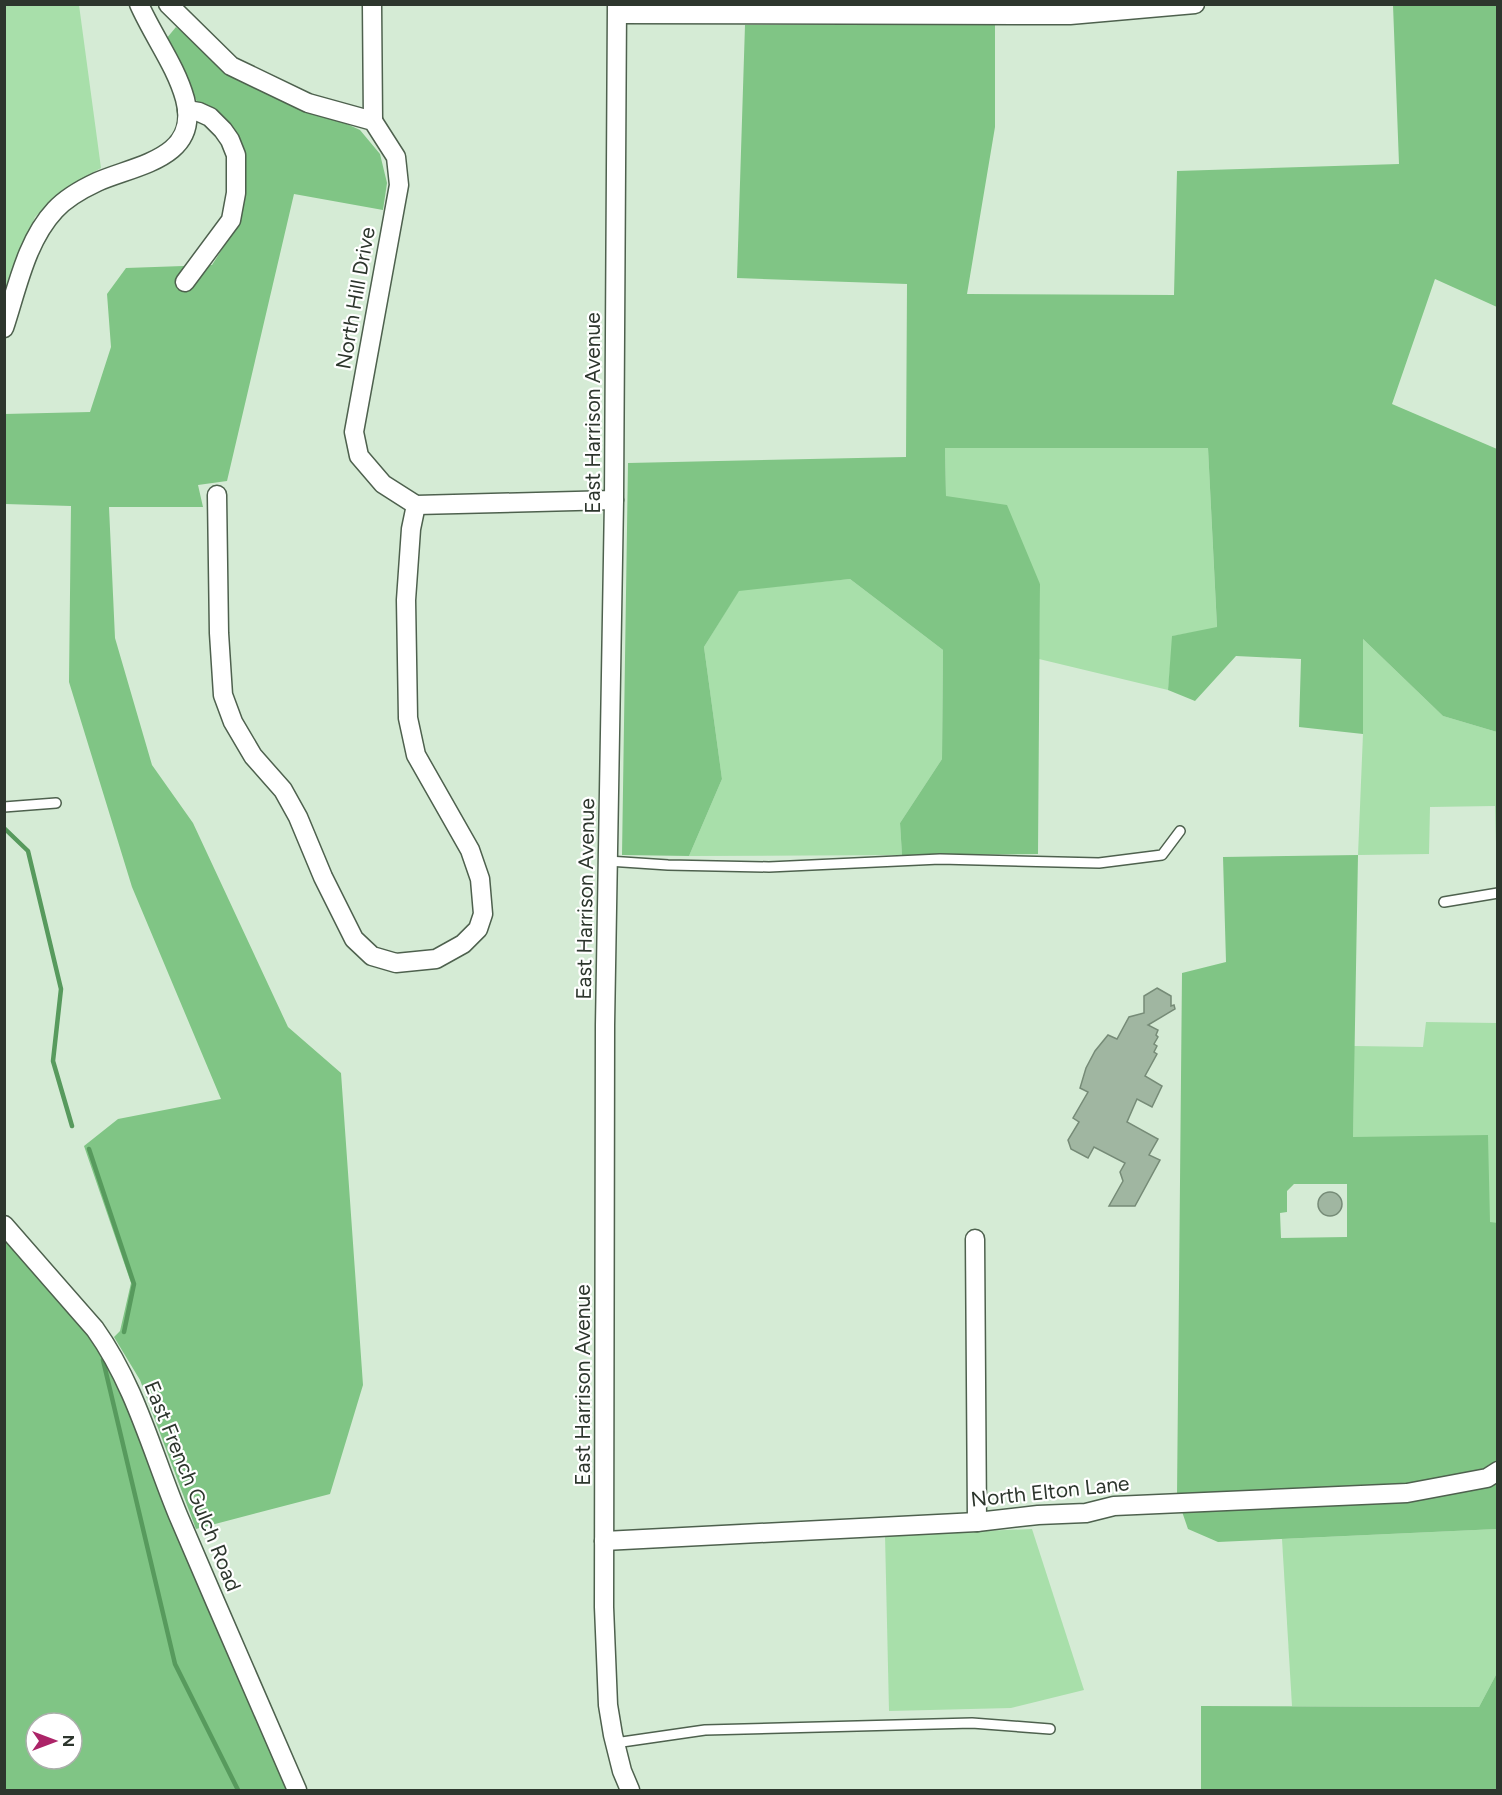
<svg xmlns="http://www.w3.org/2000/svg" width="1502" height="1795" viewBox="0 0 1502 1795" font-family="Figtree,sans-serif">
	<rect width="100%" height="100%" fill="#d5ebd5"/>
	<g fill="#a8dfaa">
		<polygon points="5,5 79,5 101,168 65,188 35,217 5,297"/>
		<polygon points="945,448 1208,448 1217,628 1173,636 1168,690 1039,659 1040,584 946,496"/>
		<polygon points="850,579 943,650 942,759 900,823 902,855 689,856 722,779 704,647 739,590"/>
		<polygon points="1363,639 1443,716 1497,732 1497,881 1495,806 1430,807 1429,854 1358,855 1363,734"/>
		<polygon points="1426,1022 1497,1023 1497,1223 1490,1223 1353,1137 1354,1046 1423,1047"/>
		<polygon points="1032,1529 1084,1690 1011,1708 889,1711 885,1535"/>
		<polygon points="1497,1529 1497,1673 1479,1707 1292,1706 1282,1539"/>
	</g>
	<g fill="#80c585" fill-rule="evenodd">
		<polygon points="1393,5 1497,5 1497,307 1435,279 1392,404 1497,449 1497,732 1443,716 1363,639 1363,734 1299,727 1301,659 1236,656 1195,701 1168,690 1172,636 1217,627 1208,448 945,448 946,496 1007,505 1040,584 1038,854 902,855 900,823 942,759 943,650 850,579 739,591 704,647 722,779 689,856 622,855 628,463 906,457 907,284 737,278 745,25 995,24 995,127 967,294 1174,295 1177,171 1399,164"/>
		<polygon points="176,27 231,71 360,130 380,154 387,183 383,210 294,194 227,481 198,485 203,507 109,507 115,638 152,765 193,823 288,1027 341,1073 363,1385 330,1494 196,1529 140,1380 114,1337 120,1331 131,1283 84,1146 118,1119 221,1099 132,887 69,682 71,506 5,504 4,414 90,412 111,347 107,294 126,268 212,265 240,221 239,140 198,104 166,39"/>
		<path d="M1358 855 1353 1137 1488 1135 1490 1222 1498 1223 1497 1529 1218 1542 1188 1529 1177 1497 1182 973 1226 962 1223 857ZM1294 1184H1347V1237L1281 1238 1280 1213 1287 1212V1191Z"/>
		<path d="M4 1239 89 1332 119 1386 286 1790H5ZM36 1723H72V1759H36Z"/>
		<polygon points="1497,1673 1497,1790 1201,1790 1201,1706 1479,1707"/>
	</g>
	<g fill="none" stroke-linecap="round" stroke-linejoin="round">
		<g stroke="#579a5d" stroke-width="4.5">
			<polyline points="4,828 28,851 61,989 53,1061 72,1126"/>
			<polyline points="89,1149 134,1284 124,1332"/>
			<polyline points="103,1360 175,1664 238,1790"/>
		</g>
	</g>
	<g fill="#a0b6a1" stroke="#768b77" stroke-width="1.5">
		<polygon points="1157,988 1171,996 1171,1006 1174,1005 1175,1009 1148,1025 1158,1030 1156,1035 1158,1037 1154,1044 1157,1046 1154,1052 1157,1054 1145,1076 1162,1086 1152,1107 1137,1099 1127,1122 1158,1139 1149,1155 1160,1160 1135,1206 1109,1206 1123,1181 1120,1172 1125,1163 1094,1147 1088,1158 1071,1149 1068,1140 1079,1122 1073,1118 1088,1092 1080,1088 1086,1068 1095,1051 1108,1035 1117,1039 1129,1017 1144,1013 1144,996"/>
		<circle cx="1330" cy="1204" r="12"/>
	</g>
	<g fill="none" stroke-linecap="round" stroke-linejoin="round">
		<g stroke="#4e614e" stroke-width="12">
			<g id="service">
				<polyline points="4,807 56,803"/>
				<polyline points="608,861 668,865 769,867 940,859 1099,863 1162,855 1180,831"/>
				<polyline points="1444,902 1498,893"/>
				<polyline points="615,1743 705,1730 972,1723 1050,1729"/>
			</g>
		</g>
		<g stroke="#4e614e" stroke-width="21">
			<g id="minor">
				<polyline points="168,4 231,66 308,103 373,121 396,157 399,185 354,432 359,456 383,484 416,505 614,500"/>
				<polyline points="372,4 373,121"/>
				<polyline points="617,4 614,500 605,1025 604,1607 608,1705 613,1735 622,1771 630,1790"/>
				<polyline points="618,14 1070,15 1195,4"/>
				<polyline points="185,282 231,220 236,193 236,155 230,140 223,130 210,117 199,112 187,110"/>
				<path d="M4 328C17 289 26 241 55 210 66 198 82 189 97 182 135 165 201 159 185 99 176 66 153 36 139 4"/>
				<polyline points="217,495 219,633 223,695 233,722 253,756 283,790 298,817 323,877 354,939 372,956 396,963 436,959 463,944 478,929 483,914 480,879 470,850 416,755 408,718 406,600 411,529 416,505"/>
				<path d="M4 1225 95 1329C135 1385 152 1452 178 1515 217 1607 258 1699 297 1790"/>
				<polyline points="975,1239 977,1522"/>
				<polyline points="604,1541 977,1522 1038,1515 1086,1513 1114,1506 1407,1493 1487,1478 1498,1471"/>
			</g>
		</g>
		<use href="#service" stroke="#fff" stroke-width="9"/>
		<use href="#minor" stroke="#fff" stroke-width="18"/>
	</g>
	<g text-anchor="middle" dominant-baseline="central" stroke-width="4.5" stroke-linejoin="round" paint-order="stroke">
		<g font-size="21" fill="#2d362d" stroke="#fff">
			<text transform="translate(355 298) rotate(-80)">North Hill Drive</text>
			<text transform="translate(592 413) rotate(-90)">East Harrison Avenue</text>
			<text transform="translate(585 899) rotate(-89)">East Harrison Avenue</text>
			<text transform="translate(582 1385) rotate(-90)">East Harrison Avenue</text>
			<text transform="translate(193 1486) rotate(68)">East French Gulch Road</text>
			<text transform="translate(1050 1491) rotate(-6)">North Elton Lane</text>
		</g>
	</g>
	<rect width="1502" height="1795" fill="none" stroke="#2d362d" stroke-width="12"/>
	<g transform="translate(54 1741) rotate(90)"><circle r="28" fill="#ffffff" stroke="#abafab" stroke-width="1.5"/>
	<path d="M0-4.5L10 22L0 15L-10 22Z" fill="#ac2468"/>
	<text y="-9" font-size="16" font-weight="bold" text-anchor="middle" fill="#2d362d">N</text>
	</g>
</svg>
